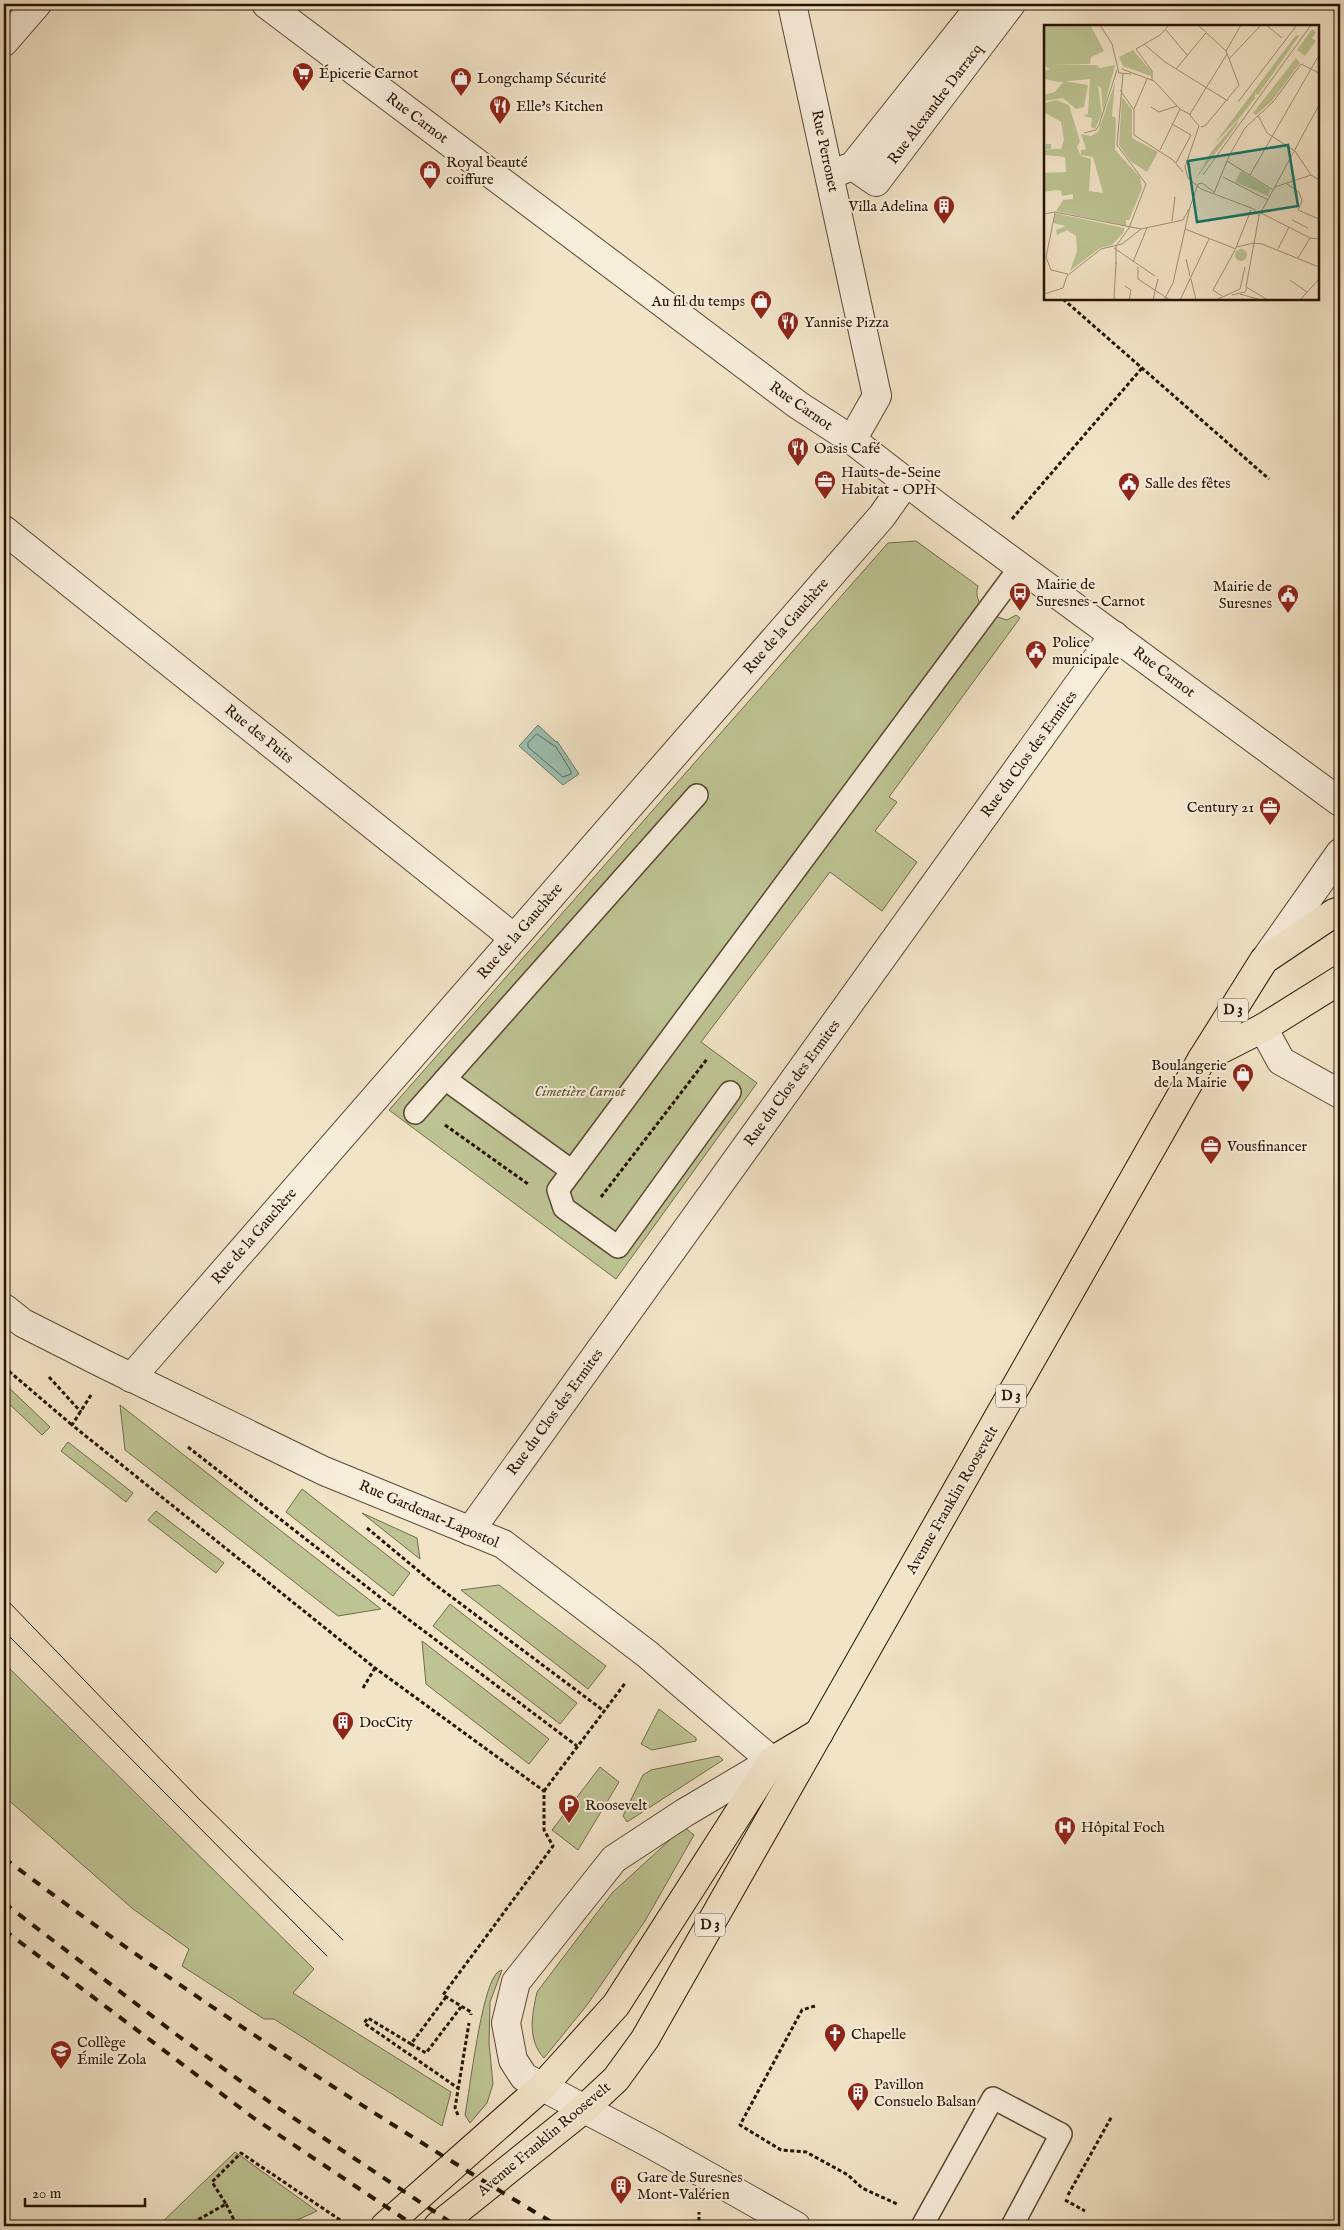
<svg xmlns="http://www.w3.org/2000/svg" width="1344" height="2230" viewBox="0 0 1344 2230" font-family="'IM FELL English',serif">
	<rect width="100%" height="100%" fill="#f2e4c7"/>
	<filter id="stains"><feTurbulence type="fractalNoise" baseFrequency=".004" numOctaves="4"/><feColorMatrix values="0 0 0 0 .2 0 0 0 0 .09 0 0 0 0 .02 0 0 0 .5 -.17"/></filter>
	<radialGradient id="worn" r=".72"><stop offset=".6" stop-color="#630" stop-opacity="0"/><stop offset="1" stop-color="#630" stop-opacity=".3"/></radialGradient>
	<g fill="#bdc393" stroke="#736b4a">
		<path d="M916 541 978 586C972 604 991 616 1007 620L1016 615 1020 618 889 797 897 802 875 831 917 862 882 911 830 872 701 1042 757 1083 616 1279 389 1110 888 543Z"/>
		<polygon points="4,1383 50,1427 42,1435 4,1399"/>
		<polygon points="120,1405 381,1609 338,1616 125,1450"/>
		<polygon points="68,1442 133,1493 126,1502 61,1451"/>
		<polygon points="302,1489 410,1573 393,1596 286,1512"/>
		<polygon points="156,1511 224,1563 216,1573 148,1520"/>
		<polygon points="362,1513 417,1538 420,1559"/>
		<polygon points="499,1585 606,1666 588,1689 461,1590"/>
		<polygon points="450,1604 577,1703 560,1724 433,1626"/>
		<polygon points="422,1641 549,1739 529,1764 426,1684"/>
		<polygon points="4,1663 314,1969 293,1993 451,2092 442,2126 274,2019 264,2019 182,1966 189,1949 133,1909 4,1796"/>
		<polygon points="659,1709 696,1738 696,1741 652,1750 641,1744"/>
		<polygon points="719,1756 723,1760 627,1822 623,1816 643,1775 651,1770"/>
		<polygon points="600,1767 619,1782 578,1850 552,1830"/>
		<path d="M684 1827 694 1835 645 1921 587 2005 544 2058C527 2040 532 2014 537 1992L612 1893Z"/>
		<path d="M502 1970 490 2002 489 2043 493 2084 487 2103 470 2123 465 2115C470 2088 481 1992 496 1974 497 1972 499 1971 502 1970Z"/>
		<polygon points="235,2152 317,2211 284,2226 158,2226"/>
	</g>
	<polygon fill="#9cbfb1" stroke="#6e7a6a" points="538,725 556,742 557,741 579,774 563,785 519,746"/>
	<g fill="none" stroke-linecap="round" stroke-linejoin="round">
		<polygon stroke="#626958" stroke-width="1" points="537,734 556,747 571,771 571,774 563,777 528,747 528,743"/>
		<g stroke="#5b4732" stroke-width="24">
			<g id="lane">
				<polyline points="445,1079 572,1171"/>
				<polyline points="730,1092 618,1247 564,1208 558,1190 1020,567"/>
				<polyline points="415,1113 697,795"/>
				<polyline points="922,2226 993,2098 1061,2134 1012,2226"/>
			</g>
		</g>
		<g stroke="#5b4732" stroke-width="30">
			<g id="street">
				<polyline points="266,4 798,405 852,440 940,508 1340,802"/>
				<polyline points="792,4 877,396 852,440"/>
				<polyline points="4,42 37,4"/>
				<polyline points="853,166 876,182 1011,4"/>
				<polyline points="837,172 853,166 982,4"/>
				<polyline points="4,530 514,938"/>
				<polyline points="1266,958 1340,853"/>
				<polyline points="1263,1028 1281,1061 1340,1094"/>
				<polyline points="4,1308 23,1323 104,1364 324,1471 503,1544 647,1654 772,1761"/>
				<polyline points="131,1378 882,516 906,482"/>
				<polyline points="470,1531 1114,635"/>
				<polyline points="772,1761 684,1813 614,1859 516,1982 506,2023 513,2060 524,2077 653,2145 796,2226"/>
			</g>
		</g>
		<g stroke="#291300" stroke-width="30">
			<g id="primary">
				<polyline points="1202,1059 1263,1028 1340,980"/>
				<polyline points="385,2226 542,2087 616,2005 772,1761 819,1733"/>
				<polyline points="438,2226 585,2108 616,2079 645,2039 1202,1059 1264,960 1334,913 1340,911"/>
			</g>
		</g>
		<g stroke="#291300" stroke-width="3" stroke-dasharray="4 2.5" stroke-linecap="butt">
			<polyline points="1063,299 1269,479"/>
			<polyline points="1012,519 1142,368"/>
			<polyline points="445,1125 528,1184"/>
			<polyline points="601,1197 707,1059"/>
			<polyline points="4,1367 72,1425"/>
			<polyline points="49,1377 81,1412"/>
			<polyline points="91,1395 72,1425 375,1668 544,1791 544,1830 553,1846 443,1995 471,2012 471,2015"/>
			<polyline points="188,1447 408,1619 577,1746"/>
			<polyline points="367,1528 433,1583 604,1711"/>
			<polyline points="1339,1645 1340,1643"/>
			<polyline points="363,1688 375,1668"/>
			<polyline points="544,1791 626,1682"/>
			<polyline points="446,1997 411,2044 368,2018 364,2023 458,2088"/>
			<polyline points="815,2006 802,2010 740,2125 781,2150 806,2152 848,2175 862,2188 897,2204"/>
			<polyline points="411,2044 426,2053 461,2007"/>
			<polyline points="458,2115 455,2108 469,2023"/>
			<polyline points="1068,2195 1112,2116"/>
			<polyline points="1065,2200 1085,2211"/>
			<polyline points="226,2204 237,2226"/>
			<polyline points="699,2221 699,2212"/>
			<polyline points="187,2226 226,2204 212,2182 241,2153 349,2226"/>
		</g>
		<use href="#lane" stroke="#f7eddb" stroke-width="21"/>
		<use href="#street" stroke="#f7eddb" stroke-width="28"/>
		<use href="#primary" stroke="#f2e4c7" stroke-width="28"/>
		<g stroke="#291300" stroke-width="1">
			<polyline points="4,1597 198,1798 343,1940"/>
			<polyline points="4,1631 327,1956"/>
		</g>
		<g stroke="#291300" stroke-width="4" stroke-dasharray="9 9" stroke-linecap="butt">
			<path d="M4 1858C181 1992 368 2112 558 2226"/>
			<polyline points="4,1903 177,2035 271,2103 456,2226"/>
			<polyline points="4,1930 255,2119 415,2226"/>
		</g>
	</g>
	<defs>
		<g id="supermarket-pin" transform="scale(1.125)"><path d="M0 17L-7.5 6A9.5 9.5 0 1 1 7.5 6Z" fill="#8f2418" stroke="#f7eddb"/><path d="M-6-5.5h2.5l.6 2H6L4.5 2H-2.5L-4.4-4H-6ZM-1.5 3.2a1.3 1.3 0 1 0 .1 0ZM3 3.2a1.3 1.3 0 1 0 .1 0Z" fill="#fff"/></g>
		<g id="shop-pin" transform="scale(1.125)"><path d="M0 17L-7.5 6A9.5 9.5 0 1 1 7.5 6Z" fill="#8f2418" stroke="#f7eddb"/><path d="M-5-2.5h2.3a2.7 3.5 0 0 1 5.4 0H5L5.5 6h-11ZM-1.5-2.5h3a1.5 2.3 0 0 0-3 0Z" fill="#fff"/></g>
		<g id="restaurant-pin" transform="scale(1.125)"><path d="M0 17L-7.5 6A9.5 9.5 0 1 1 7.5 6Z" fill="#8f2418" stroke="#f7eddb"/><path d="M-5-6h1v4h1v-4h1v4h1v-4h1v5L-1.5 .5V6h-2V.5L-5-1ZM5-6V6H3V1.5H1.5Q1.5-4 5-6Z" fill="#fff"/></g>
		<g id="building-pin" transform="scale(1.125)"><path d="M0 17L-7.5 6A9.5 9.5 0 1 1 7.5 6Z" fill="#8f2418" stroke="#f7eddb"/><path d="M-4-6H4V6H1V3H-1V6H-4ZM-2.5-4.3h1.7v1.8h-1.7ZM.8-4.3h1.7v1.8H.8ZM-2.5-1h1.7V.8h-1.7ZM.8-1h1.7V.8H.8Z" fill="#fff"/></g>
		<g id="office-pin" transform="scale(1.125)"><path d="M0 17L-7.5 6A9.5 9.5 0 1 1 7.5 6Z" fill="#8f2418" stroke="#f7eddb"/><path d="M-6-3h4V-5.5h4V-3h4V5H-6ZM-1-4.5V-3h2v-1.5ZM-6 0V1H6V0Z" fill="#fff"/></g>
		<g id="civic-pin" transform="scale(1.125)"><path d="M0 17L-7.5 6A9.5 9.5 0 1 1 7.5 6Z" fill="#8f2418" stroke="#f7eddb"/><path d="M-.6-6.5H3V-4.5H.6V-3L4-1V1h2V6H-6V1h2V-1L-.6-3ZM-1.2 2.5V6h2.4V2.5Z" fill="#fff"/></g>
		<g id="bus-pin" transform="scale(1.125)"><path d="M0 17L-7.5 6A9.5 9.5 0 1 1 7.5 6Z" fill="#8f2418" stroke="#f7eddb"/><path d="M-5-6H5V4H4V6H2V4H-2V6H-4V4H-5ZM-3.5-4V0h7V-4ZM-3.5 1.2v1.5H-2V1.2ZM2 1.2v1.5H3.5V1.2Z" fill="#fff"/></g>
		<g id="parking-pin" transform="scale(1.125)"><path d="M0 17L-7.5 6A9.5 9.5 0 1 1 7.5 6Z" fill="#8f2418" stroke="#f7eddb"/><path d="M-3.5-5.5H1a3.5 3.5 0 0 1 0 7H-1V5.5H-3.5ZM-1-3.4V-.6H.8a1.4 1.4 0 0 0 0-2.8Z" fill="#fff"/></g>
		<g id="hospital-pin" transform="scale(1.125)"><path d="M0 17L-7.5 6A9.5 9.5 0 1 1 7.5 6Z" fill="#8f2418" stroke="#f7eddb"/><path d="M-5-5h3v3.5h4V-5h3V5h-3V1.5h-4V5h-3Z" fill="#fff"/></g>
		<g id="church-pin" transform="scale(1.125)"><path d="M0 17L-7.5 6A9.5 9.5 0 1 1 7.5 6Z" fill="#8f2418" stroke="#f7eddb"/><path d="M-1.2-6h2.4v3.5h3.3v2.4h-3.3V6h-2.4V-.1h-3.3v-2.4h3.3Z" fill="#fff"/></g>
		<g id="school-pin" transform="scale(1.125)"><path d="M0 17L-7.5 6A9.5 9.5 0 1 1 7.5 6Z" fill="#8f2418" stroke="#f7eddb"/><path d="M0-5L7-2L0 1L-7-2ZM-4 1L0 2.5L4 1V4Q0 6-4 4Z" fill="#fff"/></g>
	</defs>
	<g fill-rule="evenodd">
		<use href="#supermarket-pin" x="303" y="73"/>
		<use href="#shop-pin" x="461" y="78"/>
		<use href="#restaurant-pin" x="500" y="106"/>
		<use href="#shop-pin" x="430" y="171"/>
		<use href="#building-pin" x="944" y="206"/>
		<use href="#shop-pin" x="761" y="301"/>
		<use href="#restaurant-pin" x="788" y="322"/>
		<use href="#restaurant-pin" x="798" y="448"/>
		<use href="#office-pin" x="825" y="481"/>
		<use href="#civic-pin" x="1129" y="483"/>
		<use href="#bus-pin" x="1020" y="593"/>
		<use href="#civic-pin" x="1288" y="595"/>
		<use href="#civic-pin" x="1036" y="651"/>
		<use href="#office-pin" x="1270" y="807"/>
		<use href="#shop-pin" x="1243" y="1074"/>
		<use href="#office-pin" x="1211" y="1146"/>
		<use href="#building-pin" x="343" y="1722"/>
		<use href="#parking-pin" x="569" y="1805"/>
		<use href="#hospital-pin" x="1065" y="1827"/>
		<use href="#church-pin" x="835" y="2034"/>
		<use href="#school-pin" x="61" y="2051"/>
		<use href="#building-pin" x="858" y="2093"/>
		<use href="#building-pin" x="621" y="2186"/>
	</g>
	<g text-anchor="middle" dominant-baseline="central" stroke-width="4" stroke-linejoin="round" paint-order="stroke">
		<g fill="#f7eddb" stroke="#675442" stroke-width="1">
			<rect x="1218" y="998.5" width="30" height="23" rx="4"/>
			<rect x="996" y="1384.5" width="30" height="23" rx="4"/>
			<rect x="695" y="1913.5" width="30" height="23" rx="4"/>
		</g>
		<g font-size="14" font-weight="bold" fill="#291300">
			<text x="1233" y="1010">D 3</text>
			<text x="1011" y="1396">D 3</text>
			<text x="710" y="1925">D 3</text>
		</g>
		<g font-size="15" fill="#291300" stroke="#f7eddb" text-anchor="start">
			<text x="319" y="73">Épicerie Carnot</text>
			<text x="477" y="78">Longchamp Sécurité</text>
			<text x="516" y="106">Elle's Kitchen</text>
			<text x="446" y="162">Royal beauté<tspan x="446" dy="17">coiffure</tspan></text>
			<text x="928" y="206" text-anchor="end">Villa Adelina</text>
			<text x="745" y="301" text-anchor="end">Au fil du temps</text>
			<text x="804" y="322">Yannise Pizza</text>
			<text x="814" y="448">Oasis Café</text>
			<text x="841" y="472">Hauts-de-Seine<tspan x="841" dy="17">Habitat - OPH</tspan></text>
			<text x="1145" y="483">Salle des fêtes</text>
			<text x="1036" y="584">Mairie de<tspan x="1036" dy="17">Suresnes – Carnot</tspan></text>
			<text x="1272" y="586" text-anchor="end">Mairie de<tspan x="1272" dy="17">Suresnes</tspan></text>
			<text x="1052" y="642">Police<tspan x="1052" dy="17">municipale</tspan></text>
			<text x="1254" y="807" text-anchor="end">Century 21</text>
			<text x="1227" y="1065" text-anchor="end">Boulangerie<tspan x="1227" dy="17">de la Mairie</tspan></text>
			<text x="1227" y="1146">Vousfinancer</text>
			<text x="359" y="1722">DocCity</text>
			<text x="585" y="1805">Roosevelt</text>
			<text x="1081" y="1827">Hôpital Foch</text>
			<text x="851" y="2034">Chapelle</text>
			<text x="77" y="2042">Collège<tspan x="77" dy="17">Émile Zola</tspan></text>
			<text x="874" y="2084">Pavillon<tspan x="874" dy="17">Consuelo Balsan</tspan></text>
			<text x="637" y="2177">Gare de Suresnes<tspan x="637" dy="17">Mont-Valérien</tspan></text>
		</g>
		<g font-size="15" fill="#291300" stroke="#f7eddb">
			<text transform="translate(935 104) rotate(-53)">Rue Alexandre Darracq</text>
			<text transform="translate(417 118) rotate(37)">Rue Carnot</text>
			<text transform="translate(825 151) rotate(78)">Rue Perronet</text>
			<text transform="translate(801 406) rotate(35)">Rue Carnot</text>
			<text transform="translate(786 626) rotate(-49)">Rue de la Gauchère</text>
			<text transform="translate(1164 672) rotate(37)">Rue Carnot</text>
			<text transform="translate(259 734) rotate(39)">Rue des Puits</text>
			<text transform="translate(1029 754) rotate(-54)">Rue du Clos des Ermites</text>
			<text transform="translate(520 931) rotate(-49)">Rue de la Gauchère</text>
			<text transform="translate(792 1083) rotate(-54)">Rue du Clos des Ermites</text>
			<text transform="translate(254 1236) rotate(-49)">Rue de la Gauchère</text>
			<text transform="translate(555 1412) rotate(-54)">Rue du Clos des Ermites</text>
			<text transform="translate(952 1500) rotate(-60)">Avenue Franklin Roosevelt</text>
			<text transform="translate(429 1514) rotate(23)">Rue Gardenat-Lapostol</text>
			<text transform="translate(544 2139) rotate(-40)">Avenue Franklin Roosevelt</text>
		</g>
		<g font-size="15" font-style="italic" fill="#5d5133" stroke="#f7eddb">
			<text x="580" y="1091">Cimetière Carnot</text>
		</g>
	</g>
	<g transform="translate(1044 25)">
		<rect width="275" height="275" fill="#f2e4c7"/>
		<path d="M0 0 47 1 60 26 47 32 46 39 7 40H53L56 43 71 40 59 87 57 63 54 60 58 89 51 104 47 102 48 93 39 91 44 89 46 54 15 57 0 54V46L6 44 0 41ZM268 4 272 7 268 13 272 16 261 31 253 25ZM252 10 255 11 214 70 211 68V73L197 91 170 119ZM89 25 107 46V51L79 41 75 32ZM252 33 256 38 228 76 212 90 209 88ZM20 56 44 60 40 82 32 84 19 73 0 76V70L11 67ZM71 57 68 91 72 93 71 125 96 152 98 163 85 195H82V201L12 186 19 175 29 174V169L18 171 17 166 13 165 0 167V148L22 147 21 132 1 130V125H10L1 124 2 119H7V124H17L20 115 17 97 0 87V78L12 75 25 80 36 116 33 122 37 131 47 134 45 166 59 168 49 132 37 130V125L42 124 37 109 47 111 54 107ZM78 72 88 85V113L114 127 103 147 86 136 75 120ZM195 94 192 101 151 155 167 127ZM197 146 226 164 224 171 191 157ZM11 188 80 203V207L68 220 56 223 26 246 33 226 32 211 23 205 13 210 12 205 22 201 9 198ZM191 230a6 6 0 1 1 12 0a6 6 0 1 1-12 0Z" fill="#bdc393"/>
		<path fill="none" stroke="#a29077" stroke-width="1" d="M56 0 68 19 75 48 87 49M154 0 182 26 195 60 161 101 157 102M222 0 238 13M122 5 143 30M100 19 121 37 184 76M182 26 197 0M185 34 217 0M78 44 110 56 136 84 147 90M132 44 162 8M108 55V46L92 24 116 10 125 0M76 65 90 85V110L129 135 139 147M194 77 253 0M107 82 115 87 133 81M90 84 103 54M145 89 155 101 141 142 144 153 157 164 210 184 215 191 202 262M146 89 183 29M214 90 223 108 251 126 267 150 275 155M128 99 147 110 132 138M40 108 52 105 55 100 73 45M116 125 136 84M183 136 229 165M159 150 267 0M206 150 275 30M179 152 224 175M243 159 255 167 258 176 254 185 275 194M231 162 267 150M170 168 185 131 201 103 229 77 257 39 275 48M11 188 2 232 7 245 24 249M217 188 266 213 275 214M0 189 11 187 97 204 139 195 145 184M215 191 275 80M248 195 264 203M128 196 131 172M141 204 192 224M193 222 209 218 218 219 275 242M70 223 111 251M234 224 245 202M254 233 266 213M142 234 146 251M89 237 103 203M72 239V221L85 203 102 159 73 120 79 49M94 242V254L126 275M147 254 152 275M246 255 263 267M81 261 87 265 85 275M202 262 224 275M0 269 19 263 23 251 57 224 78 219 97 204M196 269 217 275M188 270 201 267 203 263M178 271 169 265 191 225 207 185M70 275 72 237M109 275 114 254M120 275 129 258 146 182 154 159 158 158 170 167M136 275 165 214M172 275 196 264 201 242M256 275 275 254"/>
		<path fill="#0f766e" fill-opacity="0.15" stroke="#0f766e" stroke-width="2.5" d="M244 120 254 181 153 197 144 136Z"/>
		<rect width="275" height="275" fill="none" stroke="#291300" stroke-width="2.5"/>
	</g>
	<rect width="1344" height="2230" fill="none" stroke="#f2e4c7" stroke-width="20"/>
	<rect x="5" y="5" width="1334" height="2220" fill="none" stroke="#291300" stroke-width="2.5"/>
	<rect x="10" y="10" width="1324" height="2210" fill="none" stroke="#291300"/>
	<path d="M25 2198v8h120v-8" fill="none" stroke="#291300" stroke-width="2.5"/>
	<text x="32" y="2198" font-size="15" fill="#291300" stroke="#f7eddb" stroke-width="4" paint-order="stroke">20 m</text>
	<rect width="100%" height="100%" filter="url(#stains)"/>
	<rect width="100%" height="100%" fill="url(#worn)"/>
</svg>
